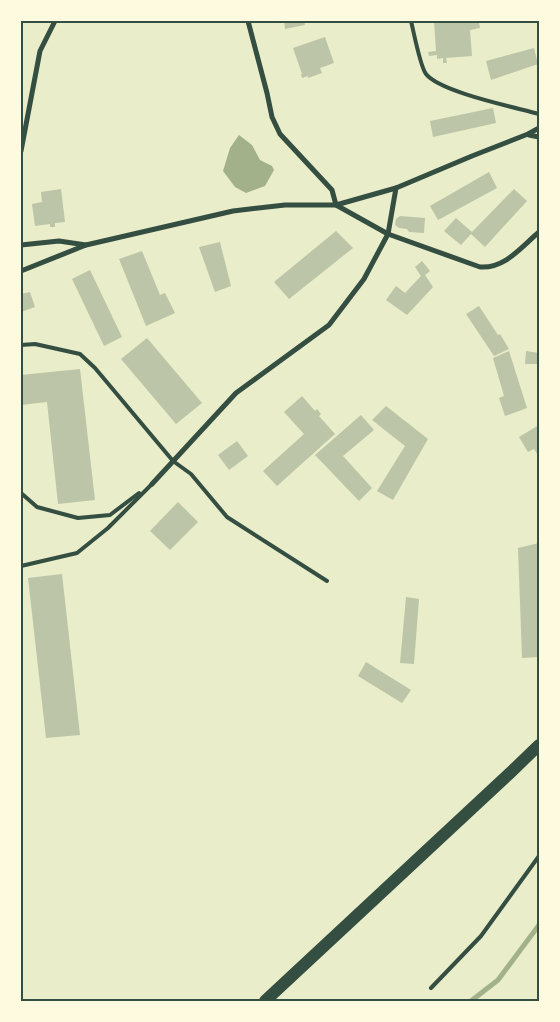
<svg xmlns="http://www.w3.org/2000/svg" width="560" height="1022" viewBox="0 0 560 1022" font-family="'Golos Text',sans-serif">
	<rect width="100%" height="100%" fill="#e9edc9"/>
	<polygon fill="#a3b18a" points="239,135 252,145 260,160 272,166 274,170 265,186 246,193 235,187 223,171 230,148"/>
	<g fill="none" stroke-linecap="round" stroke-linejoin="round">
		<polyline stroke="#a3b18a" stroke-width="5" points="471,1001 498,980 539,925"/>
	</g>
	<g fill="#bcc5a7">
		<polygon points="284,21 304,21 305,25 285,29"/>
		<polygon points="434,21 475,21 476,23 479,23 480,28 470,30 472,56 446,58 447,63 443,63 443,58 437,59 437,55 429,56 428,52 436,51"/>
		<polygon points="325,37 334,63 320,68 322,73 308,78 308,76 302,78 301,74 302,74 293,48"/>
		<polygon points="534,48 538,64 491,80 486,61"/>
		<polygon points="493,108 496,123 433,137 430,121"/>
		<polygon points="489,172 497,188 438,220 430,206"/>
		<polygon points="61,189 65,222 55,223 55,227 50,227 50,224 35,226 32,204 42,202 41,192"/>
		<polygon points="514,189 527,201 485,247 471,234 461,245 444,231 456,218 472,232"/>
		<polygon points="400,216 425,218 424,233 409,232 407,229 399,228 395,225 396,219"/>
		<polygon points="336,231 353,248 289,299 274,282"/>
		<polygon points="220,242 231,286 215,292 199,247"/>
		<polygon points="142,251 160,295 165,293 175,313 146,326 119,259"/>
		<polygon points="422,261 430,271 425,275 433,287 407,315 386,300 396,286 405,293 421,276 415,267"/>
		<polygon points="90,270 122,337 104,346 72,279"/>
		<polygon points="30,292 35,307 21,312 21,294"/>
		<polygon points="479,306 498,335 500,334 509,349 494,356 466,314"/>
		<polygon points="147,338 202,403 176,424 121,359"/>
		<polygon points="509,351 527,408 505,416 499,398 504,396 493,358"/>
		<polygon points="526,351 539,353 539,364 525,364"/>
		<polygon points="80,369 95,500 58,504 47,402 21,405 21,375"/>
		<polygon points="302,396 315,411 317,409 321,414 319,416 335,434 277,486 263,471 304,434 284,412"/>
		<polygon points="386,406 428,439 393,500 377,491 405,446 372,420"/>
		<polygon points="361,415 374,430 343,456 372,488 359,501 315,455"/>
		<polygon points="539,425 539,457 534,449 528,452 519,437"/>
		<polygon points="237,441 248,456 229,470 218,455"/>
		<polygon points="178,502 198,522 170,550 150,531"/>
		<polygon points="539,543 539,657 522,658 518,548"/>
		<polygon points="62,574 80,735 46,738 28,578"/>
		<polygon points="406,597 419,599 414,664 400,663"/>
		<polygon points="366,662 411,690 402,703 358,676"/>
	</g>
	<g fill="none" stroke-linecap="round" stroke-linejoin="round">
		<g stroke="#344e41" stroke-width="4">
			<path d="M411 21C414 33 420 66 426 74 440 92 514 107 539 114"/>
			<polyline points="21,345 35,344 80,354 95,368 173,461 191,474 227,517 327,581"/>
			<polyline points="21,493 37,507 78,518 110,515 139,493"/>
			<polyline points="21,566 77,553 108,528 152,484"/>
			<polyline points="431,988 481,936 539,856"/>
		</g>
		<g stroke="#344e41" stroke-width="5">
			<path d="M248 21 267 93 272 117 280 134 332 190 336 205 388 234 480 267C505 269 521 247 539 232"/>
			<polyline points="529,135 539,137"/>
			<polyline points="21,151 40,51 55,21"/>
			<polyline points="21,245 59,241 86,245"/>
			<polyline points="21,271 86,245 233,211 285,205 336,205 396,188 472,156 528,134 539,128"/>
			<polyline points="152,484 236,393 329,325 364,279 388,234 396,188"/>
		</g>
		<polyline stroke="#344e41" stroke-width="12" points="265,1001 510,773 539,745"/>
	</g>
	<rect width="560" height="1022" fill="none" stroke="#fefae0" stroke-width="45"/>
	<rect x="22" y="22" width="516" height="978" fill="none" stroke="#344e41" stroke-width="2"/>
</svg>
